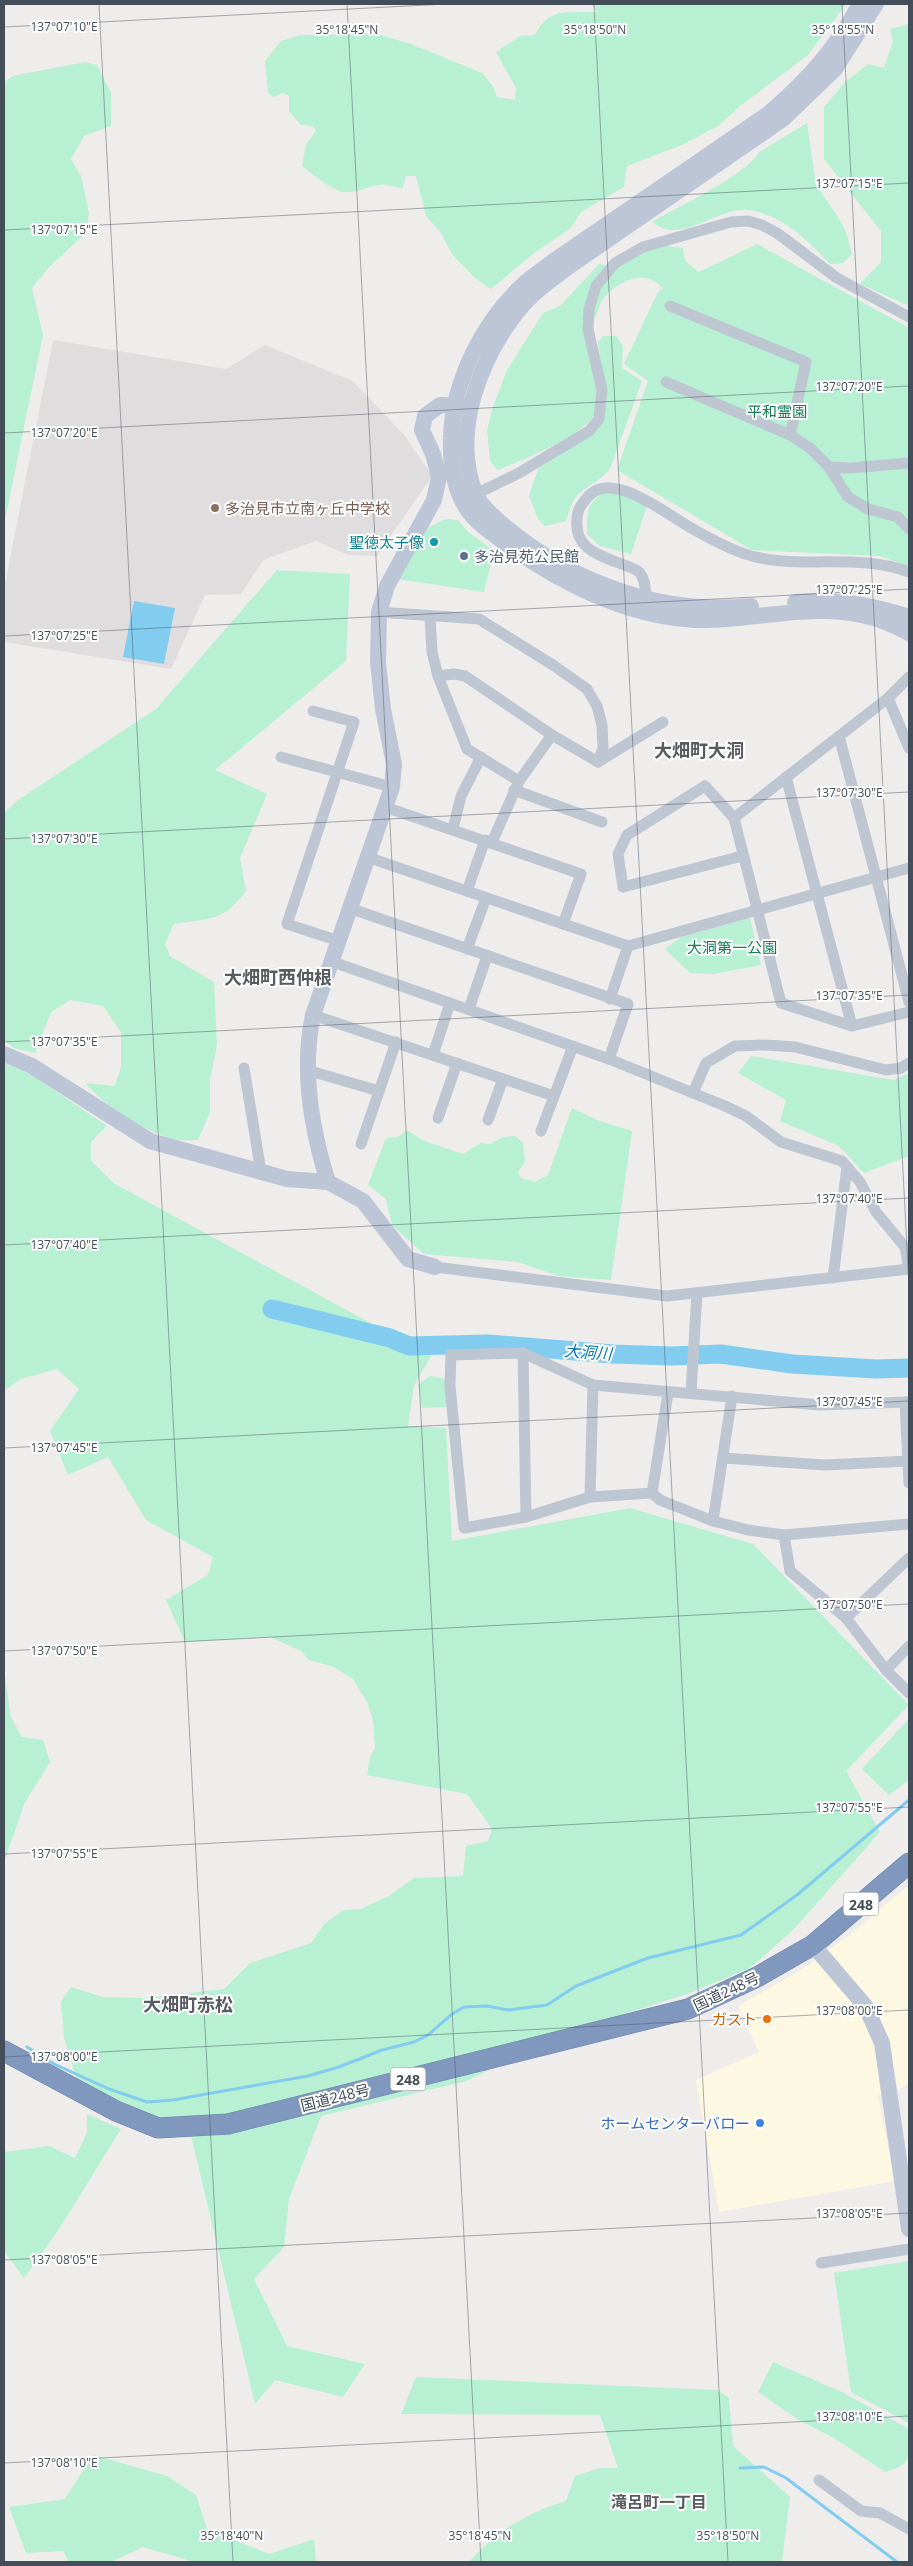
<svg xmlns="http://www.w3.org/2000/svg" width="913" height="2566" viewBox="0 0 913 2566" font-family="'Open Sans','Noto Sans JP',sans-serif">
	<rect width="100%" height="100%" fill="#efecec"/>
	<polygon fill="#fcf8e2" points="909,1885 909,2082 899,2090 878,2095 895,2181 719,2212 696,2080 759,2052 738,2006 804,1968 851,1934"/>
	<polygon fill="#e0ddde" points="53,340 226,369 265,345 353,381 405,436 432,476 377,556 348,555 316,541 263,560 241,594 205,595 171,669 4,642 4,589"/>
	<g fill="#b7f0d3">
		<path d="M592 4H846L808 55 740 106 718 126 682 145 627 166 624 187 581 212 571 228 533 254 491 289 475 278 452 254 441 233 426 216 416 176H406L402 189C373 178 370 192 345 192 334 192 311 173 302 166L306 144 316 131 312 126 301 125 289 111V96L283 93 273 97 268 93 265 61 281 41 300 35 377 34 411 44 482 73 493 86 497 97 515 100 516 88 496 52 520 36 535 35C549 6 569 13 596 12Z"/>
		<polygon points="909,24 909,306 860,284 881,262 881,231 824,159 824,107 845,82 868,64 884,68 893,41 890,29"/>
		<polygon points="85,62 97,65 111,93 111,126 84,136 71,159 81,176 89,213 86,233 48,268 32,288 43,335 4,525 4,82 13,76"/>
		<path d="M807 123 816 185 838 217 846 232 852 254 843 263 830 264C807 240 782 214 748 210 717 207 681 246 652 222 677 207 747 175 759 152Z"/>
		<path d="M757 244 909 328V566L879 556 752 550 617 470 648 381 624 364 658 292 663 289C646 266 614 282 601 302 598 308 598 315 593 320L598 287 616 265 639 251 662 245 683 248 685 261 699 272Z"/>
		<path d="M600 263 607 267 587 296C590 318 603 394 596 411 588 435 521 460 498 470L490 461 487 430 493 407 507 370 543 313 560 306Z"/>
		<path d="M603 336H616L623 346 622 368 642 381 610 469C588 494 577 481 566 521L545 526 538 519 529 496 538 469 591 434 606 395 598 342Z"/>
		<path d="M608 491 631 495 647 506 631 554 600 546 587 534C587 511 586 502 608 491Z"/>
		<polygon points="446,519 458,520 468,532 494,551 484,592 397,579 429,527"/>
		<path d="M277 570 350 574 346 661 215 770 267 794 240 858 246 891C223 922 210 918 174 924L165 944 170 956 214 982 217 1044 210 1081V1112L198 1140C192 1140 184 1141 178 1140 147 1134 106 1107 85 1083L115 1086 121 1067V1032L103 1006 70 1000 51 1012 35 1053 14 1048 4 1040V813L18 800 156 709Z"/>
		<polygon points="750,918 761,965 714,974 690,973 665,949 681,937"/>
		<polygon points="751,1056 894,1080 909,1073 909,1156 864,1173 839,1146 780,1121 786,1100 738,1073"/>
		<polygon points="4,1063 32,1075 107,1126 91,1142 91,1161 115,1184 431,1356 414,1386 408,1426 446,1428 452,1541 630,1508 753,1544 909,1705 846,1771 880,1832 793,1930 750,1968 687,1994 576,2029 466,2081 321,2116 289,2199 284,2247 254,2279 287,2346 365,2364 343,2397 275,2380 255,2404 187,2119 156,2118 78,2084 64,2038 61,2002 71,1987 103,1997 146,1998 224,1989 250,1963 311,1943 325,1923 344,1910 361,1909 389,1896 414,1878 463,1876 466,1846 488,1841 492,1829 467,1794 367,1775 370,1757 375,1748 373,1720 368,1704 353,1679 334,1667 309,1660 301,1651 270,1637 185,1642 166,1600 208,1575 213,1557 146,1520 108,1457 68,1475 50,1431 79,1389 57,1369 21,1379 4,1391"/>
		<polygon points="572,1108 597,1120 632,1131 611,1280 558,1276 518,1262 424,1254 392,1225 386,1199 368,1185 386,1138 398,1137 407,1130 424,1141 463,1154 481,1143 490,1144 503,1137 515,1136 523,1143 525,1162 518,1172 521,1178 535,1182 548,1175"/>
		<polygon points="430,1376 446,1379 449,1407 422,1408 418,1385"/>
		<polygon points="4,1669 11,1717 22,1737 43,1740 50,1762 25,1802 4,1862"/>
		<polygon points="909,1719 909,1780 889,1795 862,1769"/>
		<polygon points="87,2114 121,2129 59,2229 24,2278 4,2251 4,2152 49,2146 75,2158 87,2133"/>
		<polygon points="909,2261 909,2423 851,2392 834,2273"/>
		<path d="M773 2362 844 2393 909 2429C909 2458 913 2464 885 2472L834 2438 799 2420 758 2392Z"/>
		<path d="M416 2377 717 2390 729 2398 733 2446 790 2497 782 2562H469C498 2530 525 2514 566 2501L575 2476 599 2468H618L600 2415 401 2414Z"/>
		<polygon points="93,2455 167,2476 196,2495 207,2529 269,2554 314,2539 316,2562 194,2562 143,2547 111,2562 69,2562 63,2551 26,2553 9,2507 65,2499"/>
	</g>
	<polygon fill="#81ccef" points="134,601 175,608 164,664 123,657"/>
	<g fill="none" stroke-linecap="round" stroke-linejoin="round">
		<g stroke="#81ccef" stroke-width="3">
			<polyline points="27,2047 54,2064 109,2089 147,2102 173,2100 308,2076 339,2067 382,2050 414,2042 428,2035 452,2014 464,2007 487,2006 508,2010 547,2005 576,1986 648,1958 741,1935 797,1895 909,1800"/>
			<polyline points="740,2468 764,2467 786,2478 897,2562"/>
		</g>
		<polyline stroke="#81ccef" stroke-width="19" points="272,1309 390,1338 409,1346 488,1344 613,1354 671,1356 721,1354 792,1364 876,1369 909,1368"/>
		<g stroke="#6c82aa" stroke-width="21">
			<polyline id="highway" points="4,2051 116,2111 158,2128 228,2124 688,2009 757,1977 813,1945 909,1863"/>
		</g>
		<g stroke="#bec6d2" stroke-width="11">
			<polyline points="670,306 806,362 790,435"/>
			<polyline points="666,382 790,435 810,448 829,467 851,468 909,463"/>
			<polyline points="829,467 848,497 868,509 898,517 909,529"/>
			<polyline points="476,494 519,473 589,431 599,419 602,390 588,329 589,309 596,286 615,263 643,247 731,222 748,221 762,225 777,233 837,278 909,317"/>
			<path d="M646 598C645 589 646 581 640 573 637 569 631 568 627 566 599 555 570 549 578 512 579 507 583 503 586 499 610 466 668 516 693 529 707 537 722 545 737 551 789 573 855 551 909 572"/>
			<polyline points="379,612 479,619 553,665 587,689 597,706 602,725 603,748 598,762"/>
			<polyline points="430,616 432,652 438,676 467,749 519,781"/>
			<polyline points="438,676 454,674 465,676 552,735 598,762 663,722"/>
			<polyline points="888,698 909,748"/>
			<polyline points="313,711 354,722 287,924 339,941"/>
			<polyline points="839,736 909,1002"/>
			<polyline points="281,757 392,787"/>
			<polyline points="786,777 852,1026"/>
			<polyline points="514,790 602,822"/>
			<polyline points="385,807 581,874 563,924"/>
			<polyline points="734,818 888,698 909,677"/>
			<polyline points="453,829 461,796 481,757"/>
			<polyline points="492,842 519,781 552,735"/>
			<polyline points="742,856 623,887 618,854 627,835 705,786 734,818 781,1003 852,1026 909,1012"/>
			<polyline points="367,857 628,946 909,868"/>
			<polyline points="467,891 485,840"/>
			<polyline points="349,908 628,1004 609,1059"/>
			<polyline points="467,949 486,898"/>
			<polyline points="333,962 609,1059 725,1106 746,1116 781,1142 842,1161 860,1182 876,1212 905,1247 909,1269 667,1296 435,1267"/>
			<polyline points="610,999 628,946"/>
			<polyline points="469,1009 487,956"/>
			<polyline points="313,1015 554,1096"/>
			<polyline points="433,1055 450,1003"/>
			<polyline points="244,1068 261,1172"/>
			<polyline points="307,1070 379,1091"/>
			<polyline points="693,1093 706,1063 735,1046 766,1045 795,1047 886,1070 901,1068 909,1063"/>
			<polyline points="438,1118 457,1063"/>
			<polyline points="488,1120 503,1079"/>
			<polyline points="541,1131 573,1046"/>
			<polyline points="361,1144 396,1042"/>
			<polyline points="833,1278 847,1167"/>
			<polyline points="523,1353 526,1517"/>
			<polyline points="691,1393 697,1293"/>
			<polyline points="905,1402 909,1483"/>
			<polyline points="909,1402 820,1405 593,1385 523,1353 451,1355 450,1386 464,1528 526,1517 590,1497 652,1493 660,1500 713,1521 748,1530 784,1535 909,1524"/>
			<polyline points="723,1458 825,1465 909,1461"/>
			<polyline points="652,1493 668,1393"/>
			<polyline points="590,1497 593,1385"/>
			<polyline points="713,1521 732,1396"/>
			<polyline points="784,1535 790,1571 846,1618 886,1670 909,1693"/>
			<polyline points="846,1618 909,1558"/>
			<polyline points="886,1670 909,1646"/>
			<polyline points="821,2263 909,2249"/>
			<polyline points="819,2480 861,2511 880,2513 909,2529"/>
		</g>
		<g stroke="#bdc6d7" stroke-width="16">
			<path d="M860 4C836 48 807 81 768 114L555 260C545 268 534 275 525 283 483 321 452 382 451 439 450 463 453 485 465 506 474 521 490 532 504 542 558 582 625 616 694 620 752 622 813 601 870 617 883 620 897 627 909 633"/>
			<path d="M795 602C835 598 871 605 909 617"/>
			<path d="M751 606C664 615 575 584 508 529 497 520 480 506 475 493 452 432 479 361 517 312 532 293 552 279 571 265L783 119 835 69 876 4"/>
			<polyline points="4,1054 32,1066 150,1141 287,1179 328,1182 363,1201 408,1259 435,1267"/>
			<path d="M328 1182C311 1128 301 1071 313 1015L392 787 394 764 383 709 378 662 379 612 387 586 434 500 439 477 433 454 422 430 425 416 440 405 463 406"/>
			<polyline points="813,1945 866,2007 882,2043 909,2229"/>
		</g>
		<use href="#highway" stroke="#8198be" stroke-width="20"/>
	</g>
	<path fill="none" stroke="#444d5a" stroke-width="1" stroke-opacity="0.45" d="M99 4 233 2562M347 4 481 2562M594 4 728 2562M842 4 909 1286M4 27 446 4M4 230 909 183M4 433 909 386M4 636 909 589M4 839 909 792M4 1042 909 995M4 1245 909 1198M4 1448 909 1401M4 1651 909 1604M4 1854 909 1807M4 2057 909 2010M4 2260 909 2213M4 2463 909 2416"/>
	<circle fill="#8d6e63" stroke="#fff" stroke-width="2" cx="215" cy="508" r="5"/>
	<circle fill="#0f9aa8" stroke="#fff" stroke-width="2" cx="434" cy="542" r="5"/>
	<circle fill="#5c6f8a" stroke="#fff" stroke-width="2" cx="464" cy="556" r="5"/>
	<circle fill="#e8710a" stroke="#fff" stroke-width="2" cx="767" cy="2019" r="5"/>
	<circle fill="#3f7fe0" stroke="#fff" stroke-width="2" cx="760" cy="2123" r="5"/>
	<g text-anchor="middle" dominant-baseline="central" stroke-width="4" stroke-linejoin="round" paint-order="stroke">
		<g fill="#fff" stroke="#7c828c" stroke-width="1">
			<rect x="843.5" y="1892.5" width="35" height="23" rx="4"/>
			<rect x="390.5" y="2067.5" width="35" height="23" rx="4"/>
		</g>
		<g font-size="14" font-weight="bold" fill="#444d5a">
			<text x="861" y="1904">248</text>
			<text x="408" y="2079">248</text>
		</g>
		<g font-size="15" fill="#127e54" stroke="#fff">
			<text x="777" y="411">平和霊園</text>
			<text x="732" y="947">大洞第一公園</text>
		</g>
		<g font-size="15" fill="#785e54" stroke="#fff" text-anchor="start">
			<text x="225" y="508">多治見市立南ヶ丘中学校</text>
		</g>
		<g font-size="15" fill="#0d838f" stroke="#fff" text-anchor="end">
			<text x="424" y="542">聖徳太子像</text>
		</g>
		<g font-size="15" fill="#4e5e75" stroke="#fff" text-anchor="start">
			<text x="474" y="556">多治見苑公民館</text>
		</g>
		<g font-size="15" fill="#444d5a" stroke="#fff">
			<text transform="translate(726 1991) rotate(-25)">国道248号</text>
			<text transform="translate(335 2097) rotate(-14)">国道248号</text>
		</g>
		<g font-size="15" fill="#c56008" stroke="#fff" text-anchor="end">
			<text x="757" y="2019">ガスト</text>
		</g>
		<g font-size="15" fill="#366cbe" stroke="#fff" text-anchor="end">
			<text x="750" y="2123">ホームセンターバロー</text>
		</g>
		<g font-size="16" font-style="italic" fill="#0676ab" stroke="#fff">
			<text transform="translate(588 1352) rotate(4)">大洞川</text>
		</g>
		<g font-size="16" font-weight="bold" fill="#585b61" stroke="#fff">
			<text x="659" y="2502">滝呂町一丁目</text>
		</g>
		<g font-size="18" font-weight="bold" fill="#585b61" stroke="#fff">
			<text x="699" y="750">大畑町大洞</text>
			<text x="278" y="977">大畑町西仲根</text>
			<text x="188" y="2004">大畑町赤松</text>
		</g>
	</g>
	<g font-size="12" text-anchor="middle" fill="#444d5a" stroke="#fff" stroke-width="4" stroke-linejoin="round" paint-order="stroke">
		<text x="64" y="31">137°07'10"E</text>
		<text x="347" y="34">35°18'45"N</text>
		<text x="595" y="34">35°18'50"N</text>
		<text x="843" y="34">35°18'55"N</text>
		<text x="849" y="188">137°07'15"E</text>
		<text x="64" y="234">137°07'15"E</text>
		<text x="849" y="391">137°07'20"E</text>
		<text x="64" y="437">137°07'20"E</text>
		<text x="849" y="594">137°07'25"E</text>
		<text x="64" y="640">137°07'25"E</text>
		<text x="849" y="797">137°07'30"E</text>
		<text x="64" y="843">137°07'30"E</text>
		<text x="849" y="1000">137°07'35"E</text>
		<text x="64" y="1046">137°07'35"E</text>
		<text x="849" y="1203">137°07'40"E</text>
		<text x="64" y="1249">137°07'40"E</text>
		<text x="849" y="1406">137°07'45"E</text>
		<text x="64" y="1452">137°07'45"E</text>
		<text x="849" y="1609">137°07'50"E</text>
		<text x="64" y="1655">137°07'50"E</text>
		<text x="849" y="1812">137°07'55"E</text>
		<text x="64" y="1858">137°07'55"E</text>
		<text x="849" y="2015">137°08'00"E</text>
		<text x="64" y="2061">137°08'00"E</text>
		<text x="849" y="2218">137°08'05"E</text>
		<text x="64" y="2264">137°08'05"E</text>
		<text x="849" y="2421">137°08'10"E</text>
		<text x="64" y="2467">137°08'10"E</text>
		<text x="232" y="2540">35°18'40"N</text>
		<text x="480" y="2540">35°18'45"N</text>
		<text x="728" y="2540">35°18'50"N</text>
	</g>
	<rect width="913" height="2566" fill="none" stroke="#444d5a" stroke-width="10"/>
</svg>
